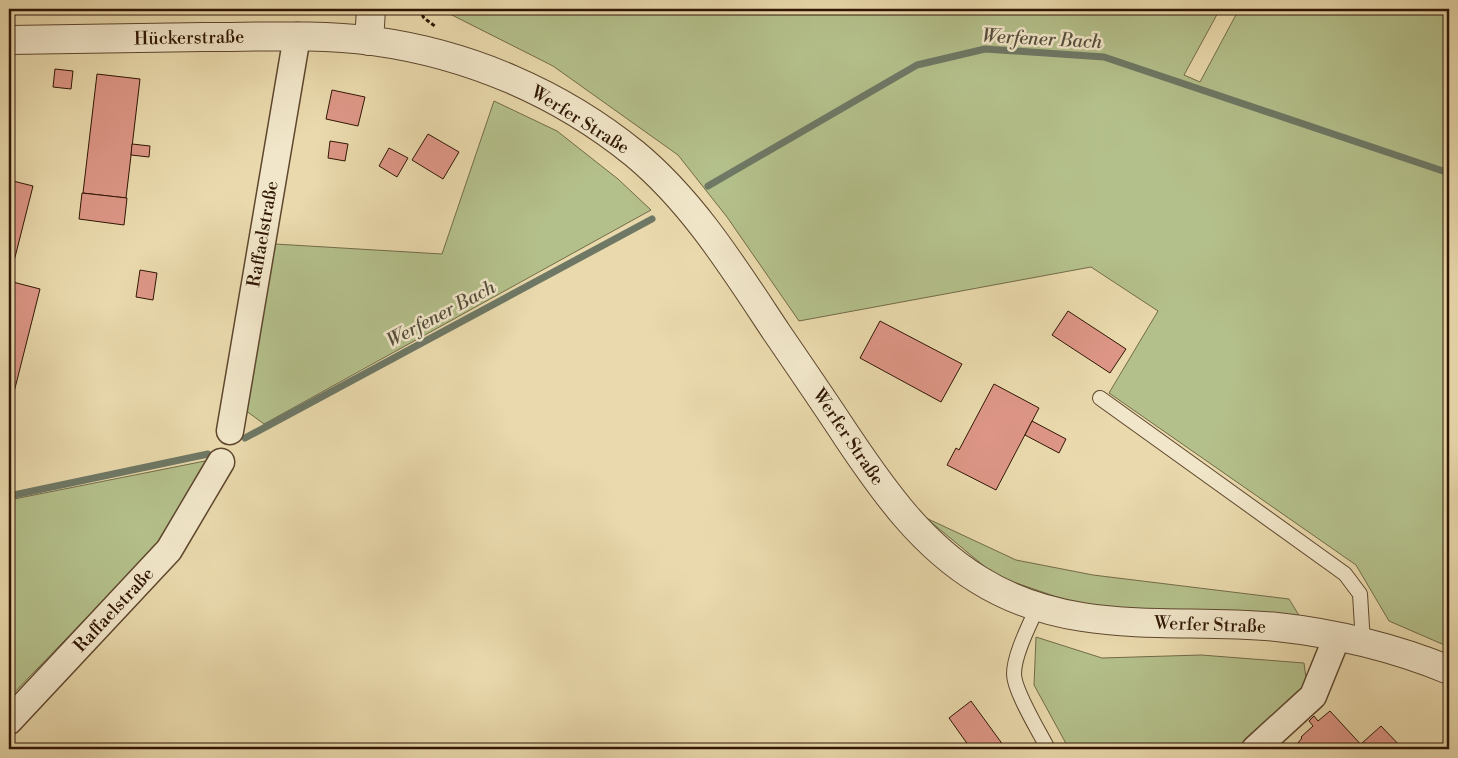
<svg xmlns="http://www.w3.org/2000/svg" width="1458" height="758" viewBox="0 0 1458 758" font-family="'Libre Bodoni',serif">
	<rect width="100%" height="100%" fill="#e9d9ac"/>
	<filter id="stains"><feTurbulence type="fractalNoise" baseFrequency=".004" numOctaves="4"/><feColorMatrix values="0 0 0 0 .2 0 0 0 0 .09 0 0 0 0 .02 0 0 0 .5 -.17"/></filter>
	<radialGradient id="worn" r=".72"><stop offset=".6" stop-color="#630" stop-opacity="0"/><stop offset="1" stop-color="#630" stop-opacity=".3"/></radialGradient>
	<g fill="#b4c08b" stroke="#726b48">
		<polygon points="440,9 1220,9 1184,75 1200,82 1239,9 1449,9 1449,647 1389,621 1356,565 1109,393 1158,311 1091,267 799,321 727,217 678,155 553,66"/>
		<polygon points="494,101 557,131 618,179 651,210 264,424 245,410 275,244 442,254"/>
		<polygon points="210,460 177,524 9,698 9,500"/>
		<polygon points="926,518 1016,560 1093,575 1289,599 1300,617 1192,615 1080,605 996,576"/>
		<polygon points="1036,637 1102,658 1201,655 1304,663 1308,693 1240,749 1069,749 1034,685"/>
	</g>
	<g fill="none" stroke-linecap="round" stroke-linejoin="round">
		<g stroke="#6e7865" stroke-width="7">
			<polyline points="708,186 917,65 985,49 1104,57 1449,173"/>
			<polyline points="245,438 652,219"/>
			<polyline points="9,496 208,454"/>
		</g>
	</g>
	<g fill="#dd9686" stroke="#301604">
		<polygon points="55,69 73,71 71,89 53,87"/>
		<polygon points="97,74 140,79 126,198 83,193"/>
		<polygon points="332,90 365,97 358,126 326,119"/>
		<polygon points="428,134 459,152 443,179 412,160"/>
		<polygon points="330,141 348,144 345,161 328,158"/>
		<polygon points="132,144 150,146 149,157 131,155"/>
		<polygon points="389,148 408,158 397,177 379,166"/>
		<polygon points="9,180 33,186 9,281 40,289 9,412"/>
		<polygon points="82,193 127,198 124,225 79,219"/>
		<polygon points="140,270 157,273 153,300 136,297"/>
		<polygon points="1068,311 1126,349 1110,373 1052,335"/>
		<polygon points="880,321 962,364 941,402 860,358"/>
		<polygon points="994,384 1039,408 996,490 947,465 956,448 959,450"/>
		<polygon points="1032,421 1066,439 1059,453 1025,435"/>
		<polygon points="971,701 1006,749 971,749 949,718"/>
		<polygon points="1330,711 1365,749 1293,749 1302,738 1301,737 1313,726 1309,721 1314,716 1318,721"/>
		<polygon points="1381,726 1403,749 1365,749 1361,744"/>
	</g>
	<g fill="none" stroke-linecap="round" stroke-linejoin="round">
		<g stroke="#5e472e" stroke-width="16">
			<g id="service">
				<polyline points="1100,398 1345,574 1360,594 1363,643"/>
				<path d="M1037 608C1029 626 1014 655 1014 674 1014 691 1040 733 1048 749"/>
			</g>
		</g>
		<g stroke="#5e472e" stroke-width="29">
			<g id="minor">
				<polyline points="230,431 297,36"/>
				<polyline points="9,721 169,550 221,462"/>
				<polyline points="1255,749 1313,696 1337,637"/>
			</g>
		</g>
		<g stroke="#5e472e" stroke-width="30">
			<g id="tertiary">
				<path d="M9 40C74 39 139 38 204 37 260 37 317 34 373 41 469 54 560 93 635 154 694 203 735 270 777 333 801 368 825 403 848 438 885 493 922 545 979 580 1072 638 1174 617 1277 627 1334 633 1396 648 1449 670"/>
				<polyline points="369,41 371,9"/>
			</g>
		</g>
		<polyline stroke="#301604" stroke-width="3" stroke-dasharray="4 2.5" stroke-linecap="butt" points="419,9 424,18 436,27"/>
		<use href="#service" stroke="#f1e6c9" stroke-width="14"/>
		<use href="#minor" stroke="#f1e6c9" stroke-width="26"/>
		<use href="#tertiary" stroke="#f1e6c9" stroke-width="28"/>
	</g>
	<g text-anchor="middle" dominant-baseline="central" stroke-width="5" stroke-linejoin="round" paint-order="stroke">
		<g font-size="18" fill="#301604" stroke="#f1e6c9">
			<text transform="translate(189 38) rotate(-1)">Hückerstraße</text>
			<text transform="translate(580 120) rotate(32)">Werfer Straße</text>
			<text transform="translate(263 234) rotate(-80)">Raffaelstraße</text>
			<text transform="translate(848 437) rotate(56)">Werfer Straße</text>
			<text transform="translate(114 610) rotate(-47)">Raffaelstraße</text>
			<text transform="translate(1210 625) rotate(2)">Werfer Straße</text>
		</g>
		<g font-size="19" font-style="italic" fill="#544f3d" stroke="#f1e6c9">
			<text transform="translate(1042 39) rotate(3)">Werfener Bach</text>
			<text transform="translate(441 314) rotate(-28)">Werfener Bach</text>
		</g>
	</g>
	<rect width="1458" height="758" fill="none" stroke="#e9d9ac" stroke-width="30"/>
	<rect x="10" y="10" width="1438" height="738" fill="none" stroke="#301604" stroke-width="2.5"/>
	<rect x="15" y="15" width="1428" height="728" fill="none" stroke="#301604"/>
	<rect width="100%" height="100%" filter="url(#stains)"/>
	<rect width="100%" height="100%" fill="url(#worn)"/>
</svg>
